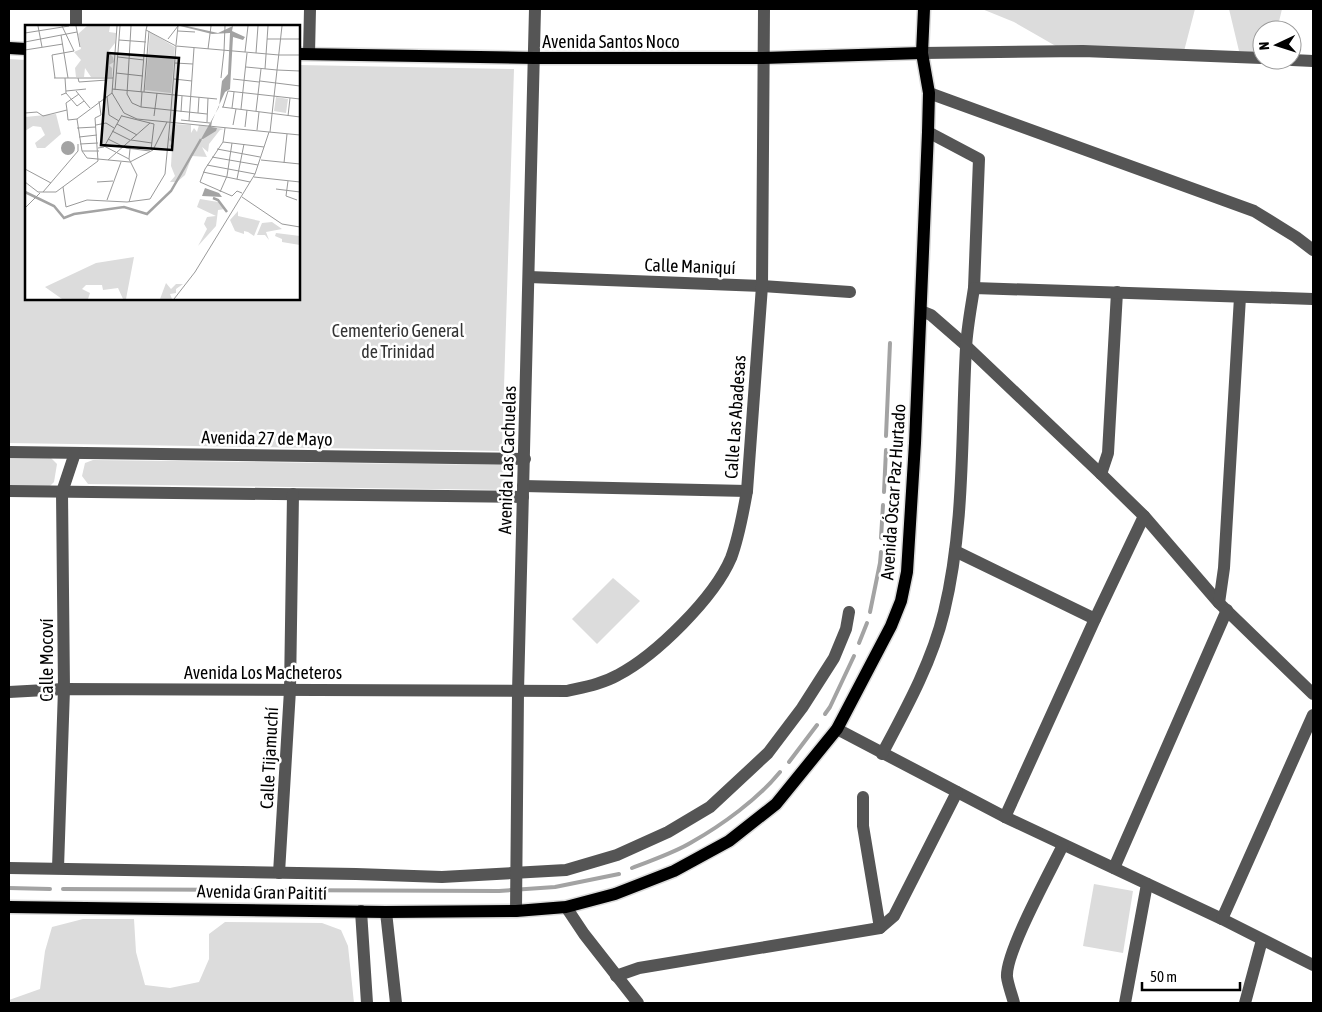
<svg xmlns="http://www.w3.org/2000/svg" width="1322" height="1012" viewBox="0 0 1322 1012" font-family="'Asap Condensed',sans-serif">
	<rect width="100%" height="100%" fill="#fff"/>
	<g fill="#dcdcdc">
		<polygon points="982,9 1195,9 1183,55 1068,53 1014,22"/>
		<polygon points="1229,9 1282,9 1277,30 1262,30 1262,53 1239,51"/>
		<polygon points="9,59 26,60 26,299 299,299 299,65 514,69 502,451 9,443"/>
		<polygon points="9,457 51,458 57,464 54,482 49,487 9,486"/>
		<polygon points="93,460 506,465 511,472 510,486 505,490 88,484 82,476 85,463"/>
		<polygon points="613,578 640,601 597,644 572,619"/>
		<polygon points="1094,884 1133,891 1123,953 1083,946"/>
		<polygon points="83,919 134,919 136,952 145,985 170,988 199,982 209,959 209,934 225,922 322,923 341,930 348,946 354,1003 9,1003 9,1000 40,989 45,951 52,927"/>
	</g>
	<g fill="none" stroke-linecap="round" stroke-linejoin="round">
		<g stroke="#a3a3a3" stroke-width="4">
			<polyline points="886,436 890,343"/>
			<polyline points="884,492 886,450"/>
			<polyline points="881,538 883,505"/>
			<polyline points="870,612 880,563 881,552"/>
			<polyline points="859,643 867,623"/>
			<polyline points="825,714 830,707 854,656"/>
			<polyline points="789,762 817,725"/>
			<path d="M632 868C652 860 674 853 692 842 722 825 758 799 780 772"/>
			<polyline points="9,888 50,889"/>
			<polyline points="63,889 499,891 555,887 619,874"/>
		</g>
		<g stroke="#dbdbdb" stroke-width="15">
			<g id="major">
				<polyline points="9,48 26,49"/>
				<polyline points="299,54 534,58 763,58 922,53"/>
				<polyline points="9,907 386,912 516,911 566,907 615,894 674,871 729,841 776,804 837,729 891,626 901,601 907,572 915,443 928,132 929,93 922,53 924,9"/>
			</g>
		</g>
		<g stroke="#555" stroke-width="12">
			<polyline points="76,9 76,26"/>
			<polyline points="922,53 1083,51 1262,58"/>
			<polyline points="309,54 310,9"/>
			<polyline points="1292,60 1313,61"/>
			<polyline points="929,93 1254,211 1296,237 1313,250"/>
			<polyline points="928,132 979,159 974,288"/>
			<polyline points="529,277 762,286 850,292"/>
			<polyline points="921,311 931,315 962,342 1101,474 1144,516 1219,603 1313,694"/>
			<polyline points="9,452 525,459"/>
			<polyline points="1101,474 1108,453 1117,292"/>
			<polyline points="523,486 747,491"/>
			<polyline points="9,491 523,497"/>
			<polyline points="955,551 1095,619"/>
			<polyline points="1219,603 1224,568 1240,297"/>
			<path d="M9 692 64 689 567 691C584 687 602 684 618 675 656 655 714 598 731 558 739 537 743 513 747 491L762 286 764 9"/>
			<polyline points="837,729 1005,817 1222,919 1313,965"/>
			<path d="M882 754C906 709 932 662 944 612 965 525 961 436 966 348 967 328 971 308 974 288L1313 299"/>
			<polyline points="863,797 863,826 880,928"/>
			<polyline points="1005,817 1095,619 1144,516"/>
			<polyline points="9,868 356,874 442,877 566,870 617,855 668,832 710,807 768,753 802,708 834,658 846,629 849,612"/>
			<polyline points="58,868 64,689 62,492 75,453"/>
			<polyline points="1114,868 1227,610"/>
			<polyline points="279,873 290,690 293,494"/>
			<polyline points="566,907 584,934 638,1003"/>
			<polyline points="361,911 367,1003"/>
			<polyline points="516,911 518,692 535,9"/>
			<polyline points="386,912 396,1003"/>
			<polyline points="1222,919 1313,715"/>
			<polyline points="616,976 639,968 880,928 894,916 957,792"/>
			<path d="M1014 1003C1012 995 1008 985 1007 977 1005 953 1051 870 1063 845"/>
			<polyline points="1125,1003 1147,884"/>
			<polyline points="1245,1003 1262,940"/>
		</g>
		<use href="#major" stroke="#000" stroke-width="12"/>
	</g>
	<g text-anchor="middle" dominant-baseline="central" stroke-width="5" stroke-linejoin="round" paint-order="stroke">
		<g font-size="18" fill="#000" stroke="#fff">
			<text x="611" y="41">Avenida Santos Noco</text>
			<text transform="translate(690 266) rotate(2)">Calle Maniquí</text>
			<text transform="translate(735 417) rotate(-86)">Calle Las Abadesas</text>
			<text transform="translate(267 438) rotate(1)">Avenida 27 de Mayo</text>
			<text transform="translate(507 460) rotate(-88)">Avenida Las Cachuelas</text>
			<text transform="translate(893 492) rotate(-86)">Avenida Óscar Paz Hurtado</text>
			<text transform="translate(46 660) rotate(-90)">Calle Mocoví</text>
			<text x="263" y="672">Avenida Los Macheteros</text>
			<text transform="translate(269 758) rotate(-87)">Calle Tijamuchí</text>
			<text transform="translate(262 892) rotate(1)">Avenida Gran Paitití</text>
		</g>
		<g font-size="18" fill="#333" stroke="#fff">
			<text x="398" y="330">Cementerio General<tspan x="398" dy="21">de Trinidad</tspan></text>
		</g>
	</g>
	<g transform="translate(25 25)">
		<rect width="275" height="275" fill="#fff"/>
		<path d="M62 1H88H85L84 7 91 8 90 18 83 27 88 32 89 37 84 40 87 43V52H66L60 43 59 52H51L50 43 56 35 49 27 56 24 53 9ZM125 7 150 22 146 68 120 65ZM251 72 263 74 261 88 249 86ZM31 89 36 109 20 123H12L10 118 20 110 16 102 8 101 0 106V92ZM149 99 166 100V108L169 103 172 107 174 100 199 104 195 105 184 119 183 127 177 122 182 132 167 131 160 150 152 157H145L150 151 146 141 147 123 144 121 148 118 144 115ZM175 174 193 177 200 184 193 185 191 201 173 221 182 204 179 199 182 192 191 191 172 182ZM213 186V191L235 196 229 211 223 207 219 206V209L210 206 205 195ZM247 197 257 204 241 207 244 215 240 210H232L237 198ZM251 208 275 211V220L257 217V214L250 211ZM109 232 101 274H98L93 263 78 265 77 260H61L57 264 65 268 63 274H37L20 262 71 238ZM141 258 146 264 151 259H158L151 264V268L145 269 147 274H135Z" fill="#dcdcdc"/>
		<path d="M155 1H162L193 8 208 1 207 6 220 12 218 15 208 12 205 64 200 67 187 96 186 102 192 103 191 106 178 114H176L194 82 197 56 203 49 205 8 187 9ZM36 123a7 7 0 1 1 14 0a7 7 0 1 1-14 0ZM180 163 194 168 197 172 177 171Z" fill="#a3a3a3"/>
		<path fill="none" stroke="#a3a3a3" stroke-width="2.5" d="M0 167 29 181 39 193 49 189 99 182 122 189 146 166 176 114M188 173 193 175 202 187"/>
		<path fill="none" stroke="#999" stroke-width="1" d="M13 1 17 22M51 1 55 22M92 1 87 68 99 88 112 94 244 107M106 1 102 69 107 78 116 82 182 89M122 1 121 5 151 21M153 6 170 7M0 8 44 1M36 10 43 53M143 14 153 1M242 14H275M94 15 121 17M0 17 52 7M151 20 153 1M151 21 254 30M183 24 186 1M0 25 38 19M199 26 200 1M220 27 223 1M231 28 233 1M254 30H275M93 32 119 35M150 38 168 39M221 42 252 45M240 44 243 1M252 45 275 46M91 48 118 51M29 53H88M30 53 27 30 49 26 37 1M53 53 54 57 82 55M196 53 199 26M149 54 167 56M208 54 234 57M235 56 275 61M87 64 192 74M90 65 95 1M41 66 61 64M51 66 65 83M116 67 121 5M119 67 124 6M41 68 52 81 59 76M87 68 52 94 57 126 62 133 105 137 128 125 142 97M36 70 41 68 40 53M82 71 84 90 94 96M116 82 117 67M197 82 275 92M198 82 203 66 275 74M207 83 209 67M216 84 222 28M42 85 41 78 54 69M231 86 236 44M156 87 157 71M0 88 12 87 18 91 42 85 43 95 52 94M173 88 174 72M97 91 129 99 126 125M129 91 132 68M263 91 265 73M156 95 185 98M164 96 169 23M145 97 151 21M182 97 183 73M92 99 112 110M71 100 81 98 89 103M208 100 211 84M220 102 222 85M52 103 71 102M200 103 198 117 180 144 175 157 207 171 212 166 217 168M232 105 234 87M87 106 105 115M245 107 257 1M54 112 72 110M83 114 101 123 125 126M106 115 127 118M198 117 239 122M55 119 73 118M79 121 104 134 105 124M73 123 79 122 97 90M192 124 235 132M57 126H74M187 132 233 140M104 134 112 150 104 177M83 135 125 98M236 135 275 139M259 138 262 109M182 140 230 149M0 144 26 158M178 147 225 157M229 152 275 157M212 154 219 119M263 156 261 171 272 175M0 157 13 167H31L73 136 70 93 76 90 74 76M72 157 88 156M38 162 41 182 62 175 102 177 125 174 140 149 145 97M251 164 275 167M18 167 53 126V119M195 167 202 151 207 118M217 172 257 199 275 202M82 175 96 137M0 183 15 168M149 274 170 247 230 149 244 107 275 110"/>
		<path fill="#000" fill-opacity="0.15" stroke="#000" stroke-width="2.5" d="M83 28 154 33 147 125 76 120Z"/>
		<rect width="275" height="275" fill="none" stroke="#000" stroke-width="2.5"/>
	</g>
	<rect width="1322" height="1012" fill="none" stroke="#000000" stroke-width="20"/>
	<g transform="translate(1277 45) rotate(266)"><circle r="24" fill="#ffffff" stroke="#999999"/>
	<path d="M0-4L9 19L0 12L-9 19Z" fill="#000000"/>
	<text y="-8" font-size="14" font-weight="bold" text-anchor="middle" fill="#000000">N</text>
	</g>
	<path d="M1142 982v8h98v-8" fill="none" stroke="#000000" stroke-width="2.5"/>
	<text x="1150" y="982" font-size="15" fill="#000000" stroke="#ffffff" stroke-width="4" paint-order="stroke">50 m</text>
</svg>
